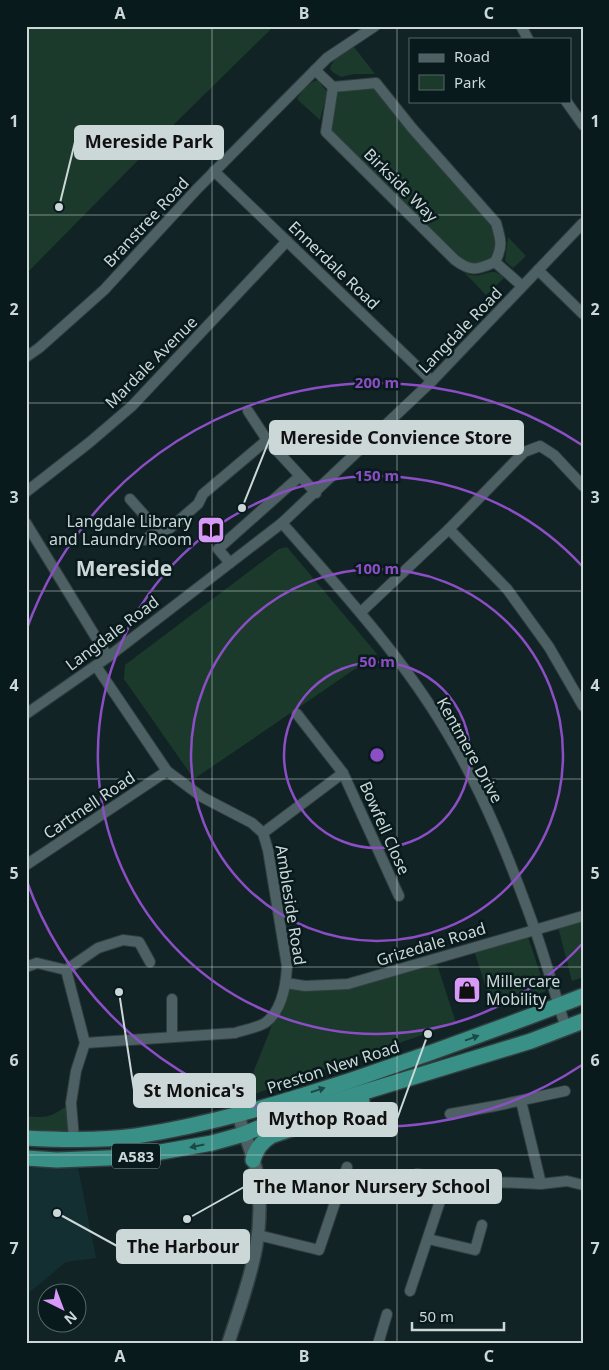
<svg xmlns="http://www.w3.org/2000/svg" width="609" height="1370" viewBox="0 0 609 1370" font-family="'Noto Sans',sans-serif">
	<rect width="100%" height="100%" fill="#112325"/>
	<polygon fill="#142f32" points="26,1168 78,1168 96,1258 66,1262 26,1295"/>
	<g fill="#1c3a2c">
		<polygon points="26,26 274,26 158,140 26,274"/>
		<path d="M354 47 375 74H354L341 77 334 73 330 69C332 58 345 52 354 47Z"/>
		<path d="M318 80 327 92 320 120 297 99C302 90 308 83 318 80Z"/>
		<polygon points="376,83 496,223 495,262 467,269 326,132 333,87"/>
		<polygon points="508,237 526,256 513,268 505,261"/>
		<path d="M464 272C467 273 469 275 472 275 486 278 491 265 504 278L486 295Z"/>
		<polygon points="287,547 377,654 194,779 124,679 125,665 279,549"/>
		<polygon points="583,916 583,977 572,981 557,923"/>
		<polygon points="526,931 546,991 493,1010 473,947"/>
		<polygon points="435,958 456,1023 243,1098 269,1033 286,983 348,984"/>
		<path d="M71 1103 74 1139 26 1138V1116C50 1119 52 1116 71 1103Z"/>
	</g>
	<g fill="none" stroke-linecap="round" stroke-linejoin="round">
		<g stroke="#313d3e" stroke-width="12">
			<g id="minor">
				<polyline points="521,26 528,39"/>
				<path d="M315 70 333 87 326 132 455 260C471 272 477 270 495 262L522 286"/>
				<path d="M333 87 376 83 412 128 496 223C501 240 503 246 495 262"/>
				<polyline points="566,101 583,125"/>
				<polyline points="214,171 432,381"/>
				<polyline points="538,270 583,314"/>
				<polyline points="26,357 39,348 104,290 197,189 327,58 375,26"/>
				<polyline points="248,411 267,440 316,493"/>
				<polyline points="26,492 90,442 132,406 287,241"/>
				<polyline points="130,499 154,526 160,530 169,529 198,504 203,494 267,440"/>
				<polyline points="26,523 108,657"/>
				<path d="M282 523C341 590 401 655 446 731 483 792 510 860 534 927 546 960 555 995 566 1028"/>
				<polyline points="449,529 507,589 549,647 583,706"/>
				<polyline points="145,540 158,529"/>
				<polyline points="230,563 218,549 300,476"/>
				<polyline points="361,612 449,529 524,452 540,446 554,455 583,486"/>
				<polyline points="26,714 108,657 282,523 432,381 583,223"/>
				<polyline points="297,714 343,773 399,896"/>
				<polyline points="263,833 343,773"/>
				<polyline points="26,865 167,771"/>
				<polyline points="26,967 37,963 66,970 85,1043 76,1071 71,1103 74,1139"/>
				<polyline points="66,970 98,948 123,940 139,942 150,962"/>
				<polyline points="286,983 305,986 348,984 583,916"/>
				<polyline points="172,1037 172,999"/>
				<path d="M85 1043 235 1033C244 1030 256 1028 265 1023 282 1011 286 985 287 966L268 850 263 833 252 823 202 797 167 771 96 666"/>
				<polyline points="521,1101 541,1184"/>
				<polyline points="450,1114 495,1106 565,1091"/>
				<polyline points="417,1174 447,1180 541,1184 567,1181 583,1185"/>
				<polyline points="258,1235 319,1250 347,1167"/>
				<polyline points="428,1239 475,1250 482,1225"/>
				<polyline points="410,1291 447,1180"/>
				<polyline points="378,1344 387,1314"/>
			</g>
		</g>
		<g stroke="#313d3e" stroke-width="15">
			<path id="tertiary" d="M228 1344C248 1282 268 1235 256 1169 252 1151 243 1132 238 1114"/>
		</g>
		<g stroke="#313d3e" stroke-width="18">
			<g id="trunk">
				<path d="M26 1138C62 1140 100 1141 136 1136 209 1125 281 1103 352 1080 429 1054 506 1026 583 996"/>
				<polyline points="26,1158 57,1160 132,1157 212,1143 244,1134 289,1115 531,1041 583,1021"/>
				<path d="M253 1160C256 1149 261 1142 271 1136L357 1106 362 1101"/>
			</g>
		</g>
		<use href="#minor" stroke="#4d6164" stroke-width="10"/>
		<use href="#tertiary" stroke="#4d6164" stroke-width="12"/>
		<use href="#trunk" stroke="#399086" stroke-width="15"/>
	</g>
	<defs><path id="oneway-solid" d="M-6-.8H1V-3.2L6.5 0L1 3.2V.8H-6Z" transform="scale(1.25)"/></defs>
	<g fill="#1c4946">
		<use href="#oneway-solid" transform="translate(472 1038) rotate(-20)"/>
		<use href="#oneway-solid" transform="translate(318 1090) rotate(-18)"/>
		<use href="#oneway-solid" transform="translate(197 1146) rotate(168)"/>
	</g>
	<path fill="none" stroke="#ccd7d8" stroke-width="1" stroke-opacity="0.55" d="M212 26V1344M397 26V1344M26 215H583M26 403H583M26 591H583M26 779H583M26 967H583M26 1155H583"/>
	<g fill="none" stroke="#8b4ec4" stroke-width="2.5">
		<circle cx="377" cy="755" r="93"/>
		<circle cx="377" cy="755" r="186"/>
		<path d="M583 943A279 279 0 1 1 583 567"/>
		<path d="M582 1065A372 372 0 0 1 26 879M26 631A372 372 0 0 1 582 445"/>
	</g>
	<defs>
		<g id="library-square" transform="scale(1.4375)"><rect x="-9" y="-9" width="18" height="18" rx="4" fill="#d89af8" stroke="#081a1c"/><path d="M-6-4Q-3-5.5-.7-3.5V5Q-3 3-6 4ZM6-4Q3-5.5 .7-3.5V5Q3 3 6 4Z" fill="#111"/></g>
		<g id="shop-square" transform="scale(1.4375)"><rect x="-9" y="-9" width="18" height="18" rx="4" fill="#d89af8" stroke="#081a1c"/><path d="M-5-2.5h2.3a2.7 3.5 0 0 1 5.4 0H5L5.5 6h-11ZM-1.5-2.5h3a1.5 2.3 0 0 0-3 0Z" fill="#111"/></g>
	</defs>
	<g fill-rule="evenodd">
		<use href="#library-square" x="211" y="530"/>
		<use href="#shop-square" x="467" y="990"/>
	</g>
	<g text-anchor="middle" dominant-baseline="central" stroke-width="5" stroke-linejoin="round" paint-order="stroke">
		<rect fill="#081a1c" stroke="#919ea0" stroke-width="1" x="112" y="1143.5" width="48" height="25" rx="4"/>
		<g font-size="15" font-weight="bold" fill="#ccd7d8">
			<text x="136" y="1156">A583</text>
		</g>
		<g font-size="16" fill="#ccd7d8" stroke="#081a1c">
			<text transform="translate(401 185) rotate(45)">Birkside Way</text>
			<text transform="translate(146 222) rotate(-47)">Branstree Road</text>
			<text transform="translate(334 265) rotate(44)">Ennerdale Road</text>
			<text transform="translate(460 330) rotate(-46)">Langdale Road</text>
			<text transform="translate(151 362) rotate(-45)">Mardale Avenue</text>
			<text transform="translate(112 633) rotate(-37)">Langdale Road</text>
			<text transform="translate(470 750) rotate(61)">Kentmere Drive</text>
			<text transform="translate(89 805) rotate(-34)">Cartmell Road</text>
			<text transform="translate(385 828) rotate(66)">Bowfell Close</text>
			<text transform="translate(291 905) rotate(81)">Ambleside Road</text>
			<text transform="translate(431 944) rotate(-17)">Grizedale Road</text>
			<text transform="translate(333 1067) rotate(-18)">Preston New Road</text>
		</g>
		<g font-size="16" fill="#ccd7d8" stroke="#081a1c" text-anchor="end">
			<text x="192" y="521">Langdale Library<tspan x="192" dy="18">and Laundry Room</tspan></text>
			<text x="486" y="981" text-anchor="start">Millercare<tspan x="486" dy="18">Mobility</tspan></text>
		</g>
		<g font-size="21" font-weight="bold" fill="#ccd7d8" stroke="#081a1c">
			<text x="124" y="568">Mereside</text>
		</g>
	</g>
	<circle cx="377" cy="755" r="8" fill="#8b4ec4" stroke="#081a1c" stroke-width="2.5"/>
	<g font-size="15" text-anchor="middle" font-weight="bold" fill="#8b4ec4" stroke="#081a1c" stroke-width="5" stroke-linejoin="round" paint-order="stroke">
		<text x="377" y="388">200 m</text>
		<text x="377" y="481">150 m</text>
		<text x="377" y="574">100 m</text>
		<text x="377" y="667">50 m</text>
	</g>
	<path fill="none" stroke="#ccd7d8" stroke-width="2" d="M59 207L75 142M242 508L270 438M119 992L134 1090M428 1034L397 1119M187 1219L244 1187M57 1213L117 1246"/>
	<g fill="#ccd7d8" stroke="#081a1c" stroke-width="2">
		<circle cx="59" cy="207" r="5"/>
		<circle cx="242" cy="508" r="5"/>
		<circle cx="119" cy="992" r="5"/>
		<circle cx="428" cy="1034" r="5"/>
		<circle cx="187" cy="1219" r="5"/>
		<circle cx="57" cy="1213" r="5"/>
	</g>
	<g fill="#ccd7d8" stroke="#ccd7d8" stroke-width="2">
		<rect x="75" y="126" width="148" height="33" rx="5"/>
		<rect x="270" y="421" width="253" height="33" rx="5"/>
		<rect x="134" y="1074" width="121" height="33" rx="5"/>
		<rect x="258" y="1103" width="139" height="33" rx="5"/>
		<rect x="244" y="1170" width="257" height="33" rx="5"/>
		<rect x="117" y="1230" width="132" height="33" rx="5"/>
	</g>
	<g font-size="18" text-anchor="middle" font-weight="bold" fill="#111">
		<text x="149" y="148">Mereside Park</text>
		<text x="396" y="444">Mereside Convience Store</text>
		<text x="194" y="1097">St Monica's</text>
		<text x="328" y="1125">Mythop Road</text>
		<text x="372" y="1193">The Manor Nursery School</text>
		<text x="183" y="1253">The Harbour</text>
	</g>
	<rect width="609" height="1370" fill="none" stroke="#081a1c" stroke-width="55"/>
	<rect x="409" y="38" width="162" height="65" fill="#081a1c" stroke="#566667"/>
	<rect x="419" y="54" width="25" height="8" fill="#4d6164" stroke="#566667"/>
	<text x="454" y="62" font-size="15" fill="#ccd7d8">Road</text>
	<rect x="419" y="75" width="25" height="15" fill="#1c3a2c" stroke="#566667"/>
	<text x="454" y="88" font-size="15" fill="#ccd7d8">Park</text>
	<g transform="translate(62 1308) rotate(138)"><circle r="24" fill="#081a1c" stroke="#566667"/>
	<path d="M0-4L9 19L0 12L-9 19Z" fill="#d89af8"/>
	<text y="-8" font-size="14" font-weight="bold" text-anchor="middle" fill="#ccd7d8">N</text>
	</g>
	<path d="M412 1322v8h92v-8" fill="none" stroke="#ccd7d8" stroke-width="2.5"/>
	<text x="419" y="1322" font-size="15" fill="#ccd7d8" stroke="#081a1c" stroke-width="4" paint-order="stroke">50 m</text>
	<rect x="28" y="28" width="554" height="1314" fill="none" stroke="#ccd7d8" stroke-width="2"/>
	<g font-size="16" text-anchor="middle" font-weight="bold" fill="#ccd7d8">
		<text x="120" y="19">A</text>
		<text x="304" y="19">B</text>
		<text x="489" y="19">C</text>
		<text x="14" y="127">1</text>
		<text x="595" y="127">1</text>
		<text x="14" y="315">2</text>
		<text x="595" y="315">2</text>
		<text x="14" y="503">3</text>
		<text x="595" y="503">3</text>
		<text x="14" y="691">4</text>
		<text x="595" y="691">4</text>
		<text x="14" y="879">5</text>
		<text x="595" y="879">5</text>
		<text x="14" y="1066">6</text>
		<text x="595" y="1066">6</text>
		<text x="14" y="1254">7</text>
		<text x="595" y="1254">7</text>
		<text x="120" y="1362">A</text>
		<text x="304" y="1362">B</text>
		<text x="489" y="1362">C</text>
	</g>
</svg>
